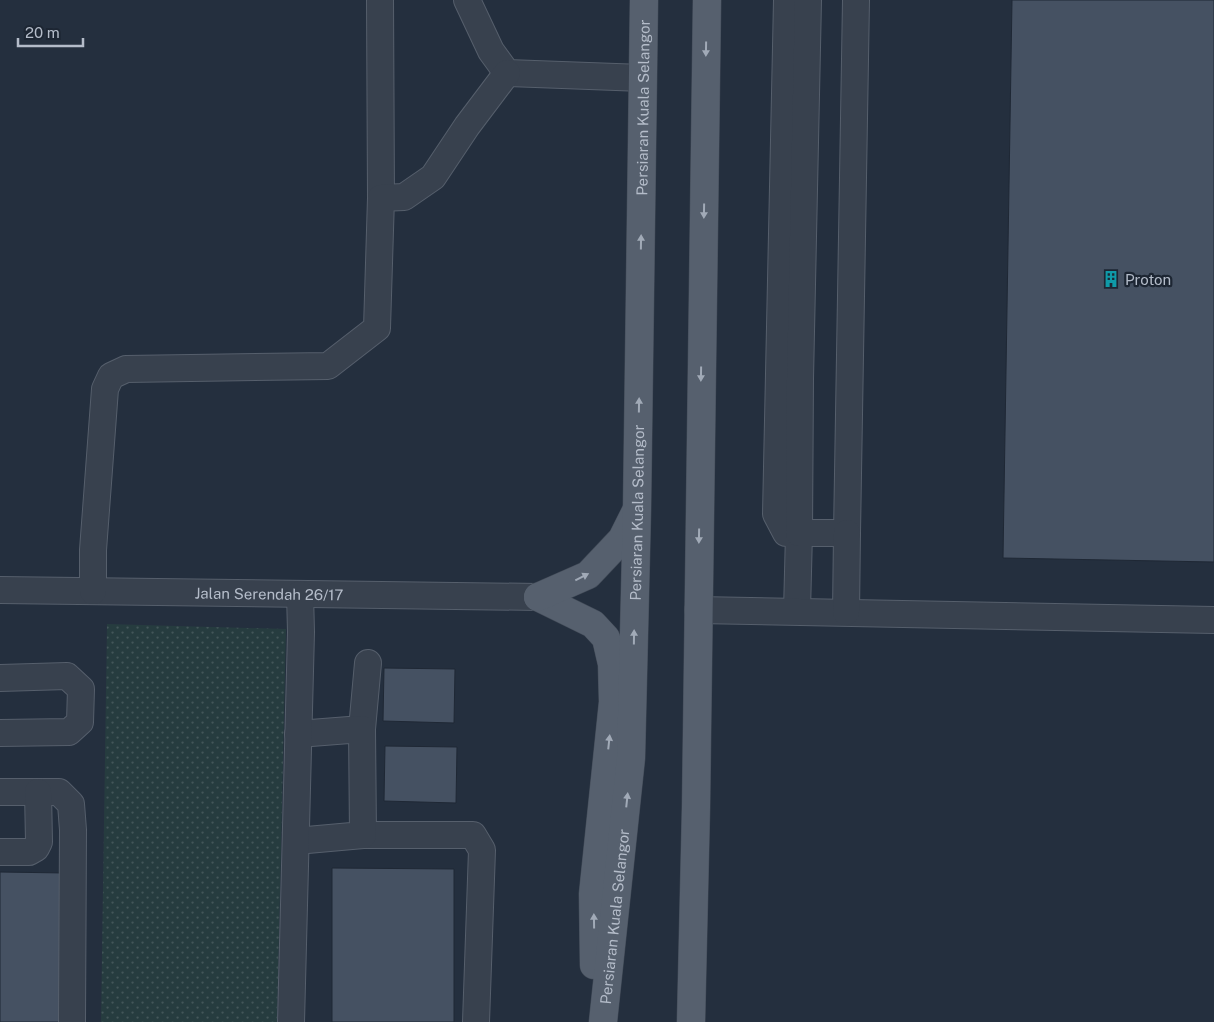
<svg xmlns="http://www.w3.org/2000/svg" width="1214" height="1022" viewBox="0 0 1214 1022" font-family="'Public Sans',sans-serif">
	<defs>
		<pattern id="grass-dots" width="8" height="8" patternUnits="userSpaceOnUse" patternTransform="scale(1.25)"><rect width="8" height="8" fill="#263c3f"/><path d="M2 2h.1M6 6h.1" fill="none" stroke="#435659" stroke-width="1.8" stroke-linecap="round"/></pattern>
	</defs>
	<rect width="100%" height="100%" fill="#242f3e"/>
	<polygon fill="url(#grass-dots)" points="107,624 286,629 277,1022 101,1022"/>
	<g fill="#455162" stroke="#1f2835">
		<polygon points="1012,0 1214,0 1214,562 1003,558"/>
		<polygon points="384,668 455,669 454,723 383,721"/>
		<polygon points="385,746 457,747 456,803 384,801"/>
		<polygon points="332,868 454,869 454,1022 332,1022"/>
		<polygon points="0,872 65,873 64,1022 0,1022"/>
	</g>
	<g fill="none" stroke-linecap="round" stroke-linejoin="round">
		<g stroke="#565f6c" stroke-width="28">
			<g id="minor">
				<polyline points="380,0 381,198"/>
				<polyline points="467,0 491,51 507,73 643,78"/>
				<polyline points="787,0 776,514 786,533 799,533 797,611"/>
				<polyline points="808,0 800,379 799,533 847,533 856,0"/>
				<path id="s1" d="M0 590 538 597"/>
				<polyline points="93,591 93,550 105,389 111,376 126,369 328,366 377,328 381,198 404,197 433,177 467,126 507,73"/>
				<polyline points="698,610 1214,620"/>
				<polyline points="846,612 847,533"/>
				<polyline points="0,678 67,676 81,689 80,722 69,732 0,733"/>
				<polyline points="362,729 368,663"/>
				<polyline points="0,792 59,792 71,804 73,830 72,1022"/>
				<polyline points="363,835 473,835 482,850 476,1022"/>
				<polyline points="296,841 363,835 362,729 298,734"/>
				<polyline points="0,852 29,852 36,848 39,842 38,792"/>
				<polyline points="291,1022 301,632 300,594"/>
			</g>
		</g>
		<g stroke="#414a57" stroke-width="29">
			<g id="major">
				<polyline points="538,597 593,624 606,638 612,664 613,702 593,894 594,965"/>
				<polyline points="538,597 588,575 622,539 636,511"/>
				<path id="s2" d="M603 1022 631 758 637 509 644 0"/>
				<polyline points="691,1022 696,807 707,0"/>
			</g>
		</g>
		<use href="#minor" stroke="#38414e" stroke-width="26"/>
		<use href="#major" stroke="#56606e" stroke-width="28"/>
	</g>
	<defs><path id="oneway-solid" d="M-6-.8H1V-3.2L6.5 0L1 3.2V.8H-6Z" transform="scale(1.25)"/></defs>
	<g fill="#a1aab7">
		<use href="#oneway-solid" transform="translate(706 49) rotate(91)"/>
		<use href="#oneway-solid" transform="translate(704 211) rotate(91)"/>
		<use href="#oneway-solid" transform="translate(641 242) rotate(-89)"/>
		<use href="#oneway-solid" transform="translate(701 374) rotate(91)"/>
		<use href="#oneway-solid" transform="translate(639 405) rotate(-89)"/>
		<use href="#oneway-solid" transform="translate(699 536) rotate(91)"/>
		<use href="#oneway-solid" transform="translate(582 577) rotate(-27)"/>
		<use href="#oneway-solid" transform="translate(634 637) rotate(-89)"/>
		<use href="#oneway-solid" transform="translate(609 742) rotate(-84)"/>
		<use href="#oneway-solid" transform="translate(627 800) rotate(-84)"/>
		<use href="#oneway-solid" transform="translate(594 921) rotate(-91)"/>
	</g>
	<defs>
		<g id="building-bare" transform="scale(1.35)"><path d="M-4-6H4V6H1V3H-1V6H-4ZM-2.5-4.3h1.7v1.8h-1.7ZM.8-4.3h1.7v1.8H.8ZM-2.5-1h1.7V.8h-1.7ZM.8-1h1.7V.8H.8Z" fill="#0f9aa8" stroke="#1d2633" stroke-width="2.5" paint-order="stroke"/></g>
	</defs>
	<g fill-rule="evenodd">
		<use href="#building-bare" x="1111" y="279"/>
	</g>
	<g text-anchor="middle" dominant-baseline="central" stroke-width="4.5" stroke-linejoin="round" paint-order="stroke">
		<g font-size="15" fill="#b4bcc9" stroke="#1d2633">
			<text stroke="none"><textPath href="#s2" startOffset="916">Persiaran Kuala Selangor</textPath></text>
			<text stroke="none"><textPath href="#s2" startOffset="511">Persiaran Kuala Selangor</textPath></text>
			<text stroke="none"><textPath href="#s1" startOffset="269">Jalan Serendah 26/17</textPath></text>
			<text stroke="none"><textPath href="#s2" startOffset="106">Persiaran Kuala Selangor</textPath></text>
		</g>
		<g font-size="15" fill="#b4bcc9" stroke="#1d2633" text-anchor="start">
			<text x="1125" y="279">Proton</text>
		</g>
	</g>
	<path d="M18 38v8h65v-8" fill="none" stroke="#b4bcc9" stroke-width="2.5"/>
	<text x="25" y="38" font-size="15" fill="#b4bcc9" stroke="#1d2633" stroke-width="4" paint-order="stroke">20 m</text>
</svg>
